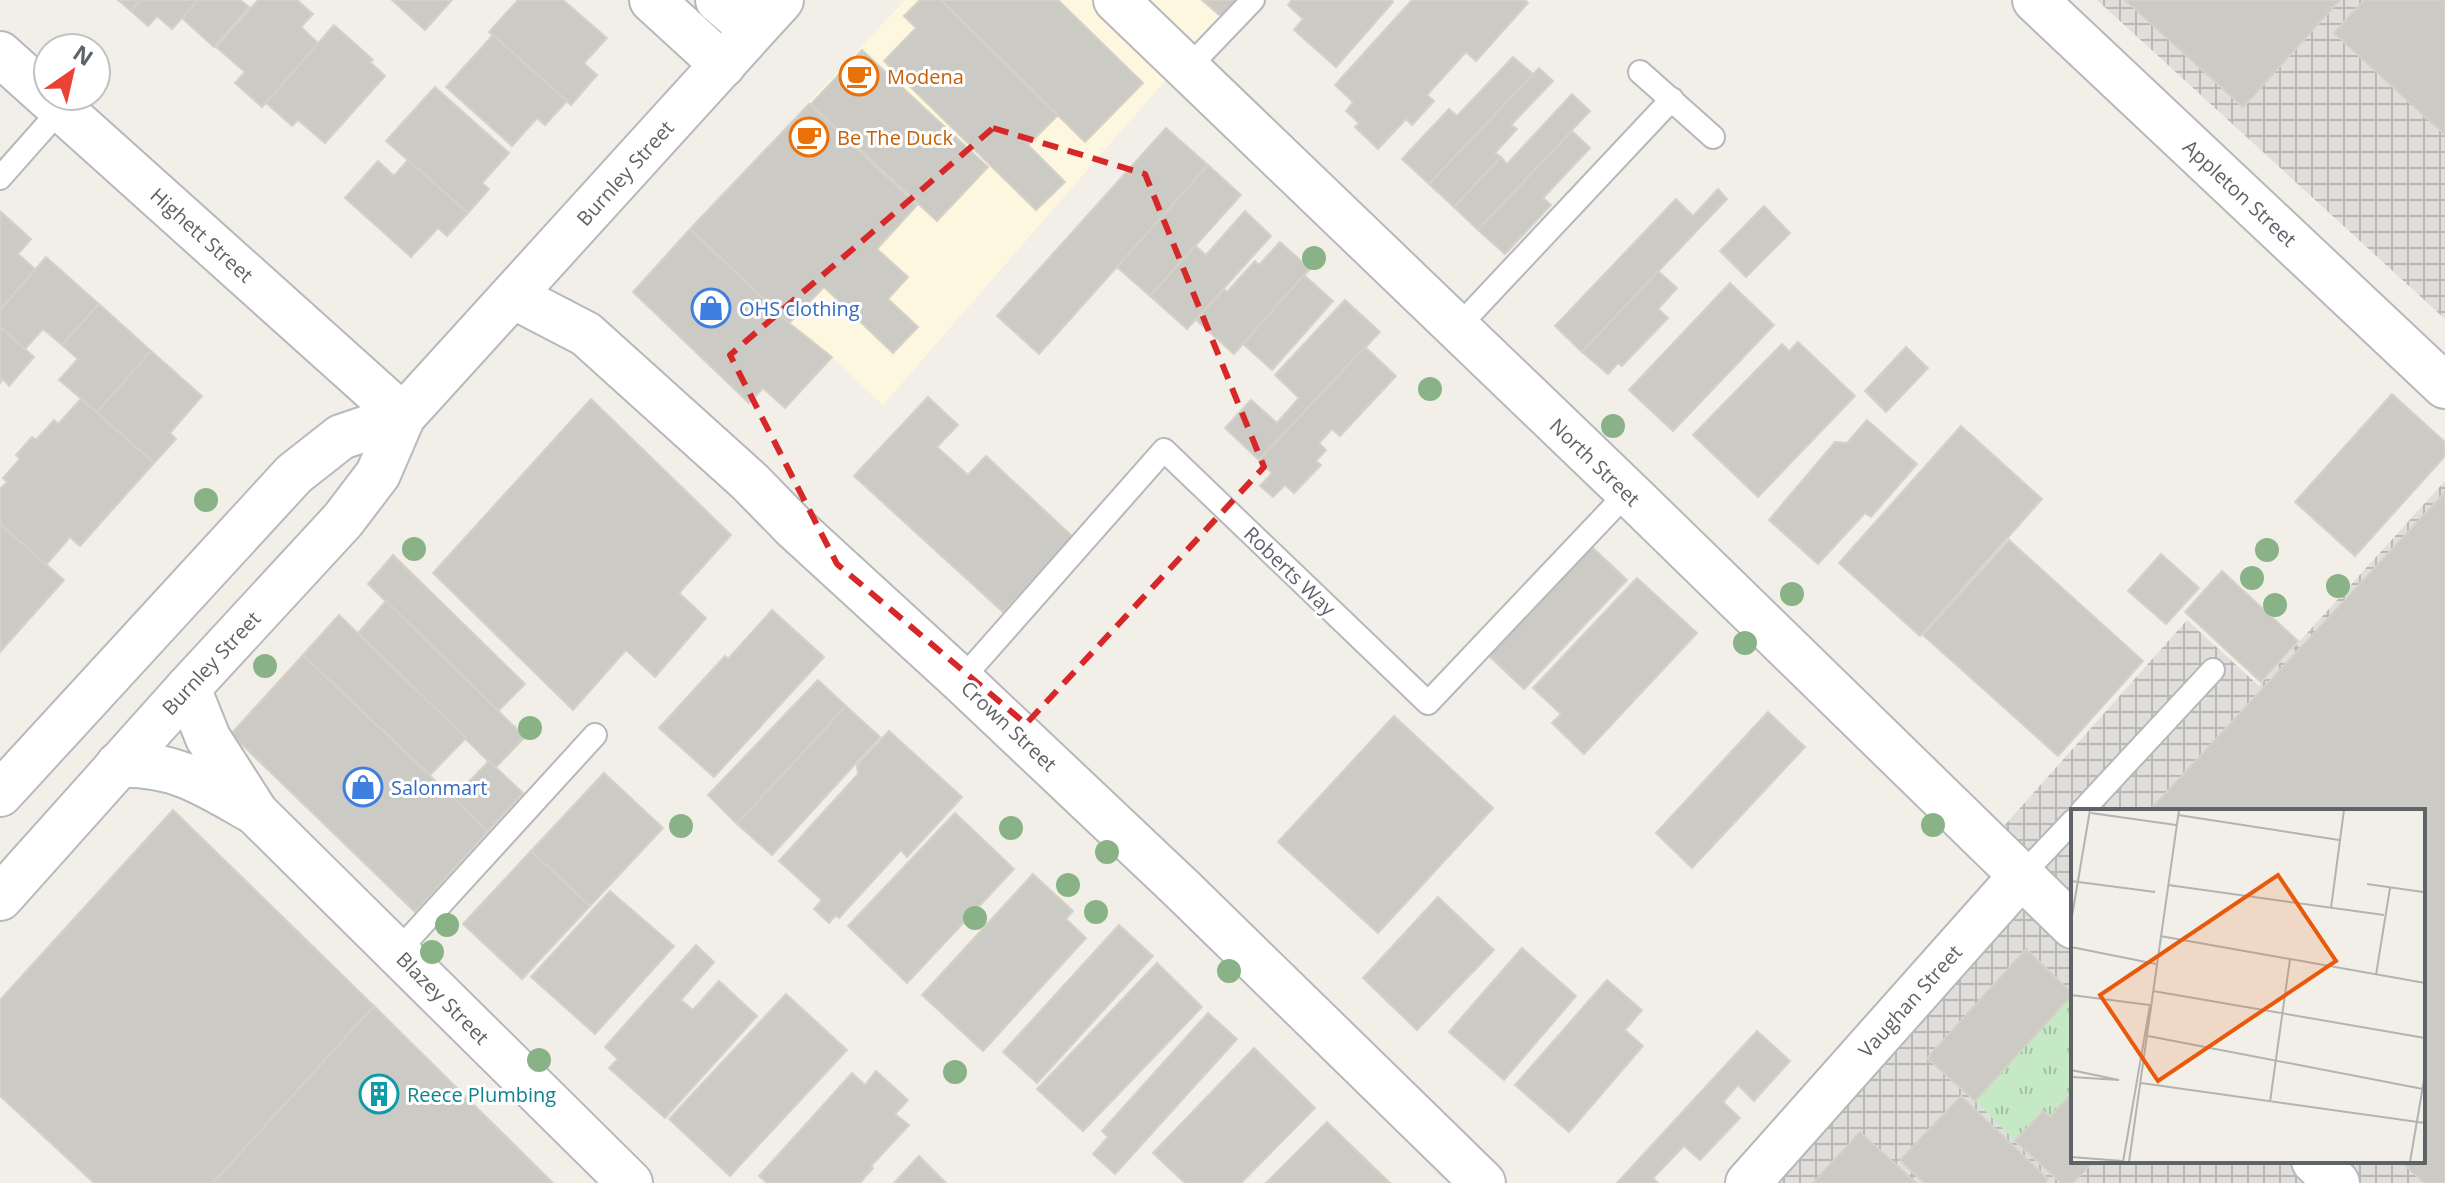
<svg xmlns="http://www.w3.org/2000/svg" width="2445" height="1183" viewBox="0 0 2445 1183" font-family="'Open Sans',sans-serif">
	<defs>
		<pattern id="industrial-grid" width="8" height="8" patternUnits="userSpaceOnUse" patternTransform="scale(2)"><rect width="8" height="8" fill="#e0deda"/><path d="M0 4h8M4 0v8" fill="none" stroke="#b9b8b5"/></pattern>
		<pattern id="grass-tufts" width="24" height="20" patternUnits="userSpaceOnUse" patternTransform="scale(2)"><rect width="24" height="20" fill="#c5e8c5"/><path d="M3 7l-1-3M5 7V3M7 7l1-3M15 17l-1-3M17 17v-4M19 17l1-3" fill="none" stroke="#a3c0a4"/></pattern>
	</defs>
	<rect width="100%" height="100%" fill="#f1efe8"/>
	<polygon fill="#fef7e0" points="905,0 1235,0 883,405 832,357 789,323 690,229"/>
	<g fill="url(#industrial-grid)" fill-rule="evenodd">
		<polygon points="2097,0 2445,0 2445,319"/>
		<path d="M2445 481V1183H1748L2021 876 1988 844 2187 620 2259 686ZM2073 811H2423V1161H2073Z"/>
	</g>
	<polygon fill="url(#grass-tufts)" points="2073,994 2073,1092 2050,1117 2043,1111 2015,1141 1975,1101"/>
	<g fill="#cccac5" stroke="#d6d1c6" stroke-width="2">
		<polygon points="118,0 140,0 131,11"/>
		<polygon points="140,0 198,0 172,29 157,16 148,26 131,11"/>
		<polygon points="198,0 240,0 249,7 214,47 182,18"/>
		<polygon points="258,0 297,0 313,14 301,27 319,44 262,107 235,83 245,72 216,47"/>
		<polygon points="392,0 452,0 425,30"/>
		<polygon points="518,0 563,0 607,38 584,63 597,75 571,105 489,32"/>
		<polygon points="920,0 941,0 1058,115 1028,145 1065,182 1036,210 884,61 916,28 904,16"/>
		<polygon points="941,0 1058,0 1143,83 1085,142"/>
		<polygon points="1202,0 1244,0 1226,21"/>
		<polygon points="1292,0 1391,0 1393,2 1336,67 1294,30 1303,19 1288,5"/>
		<polygon points="1412,0 1525,0 1528,3 1476,61 1466,52 1427,95 1434,101 1412,125 1406,119 1378,149 1355,127 1359,123 1346,111 1353,102 1335,85"/>
		<polygon points="2125,0 2340,0 2243,107"/>
		<polygon points="2364,0 2445,0 2445,135 2334,33"/>
		<polygon points="334,25 373,60 370,62 385,76 325,143 298,120 292,126 266,103"/>
		<polygon points="493,35 567,101 545,125 537,118 512,146 446,87"/>
		<polygon points="862,50 988,167 937,221 811,104"/>
		<polygon points="1513,57 1533,74 1429,184 1402,159 1449,109 1457,116"/>
		<polygon points="1539,68 1553,81 1511,125 1517,129 1495,153 1501,157 1454,207 1429,184"/>
		<polygon points="435,87 509,153 482,183 489,189 468,213 386,141"/>
		<polygon points="1572,94 1590,111 1478,230 1454,207 1501,157 1507,164"/>
		<polygon points="809,104 917,205 877,249 908,277 888,299 918,327 893,353 824,287 789,323 690,229"/>
		<polygon points="1166,128 1208,165 1039,354 997,316"/>
		<polygon points="1572,131 1590,148 1543,198 1551,205 1505,254 1478,230"/>
		<polygon points="408,160 468,213 447,236 438,228 411,257 345,198 378,161 394,176"/>
		<polygon points="1208,165 1241,195 1150,296 1117,267"/>
		<polygon points="1718,189 1727,199 1582,352 1555,326 1676,199 1693,216"/>
		<polygon points="1764,206 1790,233 1746,277 1720,251"/>
		<polygon points="0,211 31,239 18,254 35,269 0,310"/>
		<polygon points="1245,211 1271,236 1187,329 1150,296 1195,246 1206,255"/>
		<polygon points="690,229 789,323 832,357 785,408 763,388 749,403 633,292"/>
		<polygon points="1280,242 1310,269 1234,354 1196,320 1224,289 1227,292 1255,261 1259,265"/>
		<polygon points="46,257 99,304 62,345 43,329 25,349 0,327 0,310"/>
		<polygon points="1658,271 1677,288 1658,309 1668,318 1622,366 1618,363 1608,374 1582,352"/>
		<polygon points="1304,275 1333,301 1272,370 1243,344"/>
		<polygon points="1730,283 1774,325 1673,431 1629,390"/>
		<polygon points="1345,300 1380,332 1259,460 1225,428 1251,400 1277,423 1299,398 1275,375"/>
		<polygon points="99,304 151,351 97,412 59,380 78,359 62,345"/>
		<polygon points="0,327 34,357 9,386 3,379 0,383"/>
		<polygon points="1798,342 1855,396 1758,497 1693,435 1782,344 1789,351"/>
		<polygon points="1365,347 1396,376 1340,436 1332,429 1319,443 1326,450 1316,461 1321,465 1294,493 1285,485 1273,497 1260,486 1272,473 1259,460"/>
		<polygon points="1906,347 1928,368 1886,412 1865,391"/>
		<polygon points="151,351 202,396 170,433 176,439 154,463 97,412"/>
		<polygon points="2392,394 2445,442 2445,456 2355,556 2295,502"/>
		<polygon points="928,397 958,425 937,447 968,475 986,456 1073,537 1003,612 854,476"/>
		<polygon points="81,399 154,463 80,546 70,537 46,565 0,524 0,489 7,482 3,478 20,459 16,455 32,437 36,440 54,420 58,424"/>
		<polygon points="591,399 731,535 679,593 706,618 655,677 626,650 573,710 433,573"/>
		<polygon points="1867,420 1917,464 1871,517 1865,513 1818,564 1769,520 1835,442 1847,443"/>
		<polygon points="1961,426 2042,499 1920,636 1839,563"/>
		<polygon points="2445,492 2445,1183 2424,1183 2401,1161 2423,1161 2423,811 2149,811"/>
		<polygon points="0,524 64,580 0,652"/>
		<polygon points="2009,540 2143,661 2058,756 1923,635"/>
		<polygon points="1592,547 1627,580 1524,689 1489,656"/>
		<polygon points="2161,554 2199,588 2166,624 2128,591"/>
		<polygon points="393,555 525,684 498,711 368,584"/>
		<polygon points="2222,571 2298,641 2261,682 2185,612"/>
		<polygon points="1637,578 1697,633 1584,754 1552,723 1561,714 1533,688"/>
		<polygon points="386,601 525,737 495,768 358,633"/>
		<polygon points="772,610 824,657 714,777 659,728 725,656 728,659"/>
		<polygon points="339,615 466,738 430,775 303,655"/>
		<polygon points="303,655 488,831 415,912 231,734"/>
		<polygon points="818,680 846,706 737,824 708,795"/>
		<polygon points="846,706 880,737 772,855 737,824"/>
		<polygon points="1768,712 1805,747 1692,868 1656,833"/>
		<polygon points="1394,716 1493,808 1378,933 1278,842"/>
		<polygon points="889,731 962,797 907,857 901,850 839,918 836,915 829,923 814,909 822,900 779,861 858,774 857,765"/>
		<polygon points="489,761 523,793 488,831 453,798"/>
		<polygon points="604,773 663,828 590,906 531,851"/>
		<polygon points="173,810 374,1006 213,1183 94,1183 0,1096 0,1000"/>
		<polygon points="955,813 1014,869 907,983 848,926"/>
		<polygon points="531,851 590,906 522,979 463,924"/>
		<polygon points="1033,874 1073,911 1066,919 1086,938 983,1051 922,995"/>
		<polygon points="610,891 674,946 595,1034 531,977"/>
		<polygon points="1438,897 1494,950 1417,1030 1363,978"/>
		<polygon points="1119,925 1153,956 1037,1083 1003,1052"/>
		<polygon points="696,945 714,962 681,1000 693,1010 719,981 757,1016 665,1118 609,1068 618,1059 605,1047"/>
		<polygon points="1522,948 1576,996 1504,1080 1449,1032"/>
		<polygon points="2026,949 2073,994 1975,1101 1927,1058"/>
		<polygon points="1157,963 1202,1007 1083,1131 1037,1089"/>
		<polygon points="1607,980 1642,1010 1625,1030 1643,1046 1569,1132 1515,1085"/>
		<polygon points="786,994 847,1050 730,1176 669,1119"/>
		<polygon points="374,1006 553,1183 213,1183"/>
		<polygon points="1208,1013 1237,1039 1115,1174 1093,1154 1108,1137 1102,1131"/>
		<polygon points="1757,1031 1790,1061 1754,1101 1738,1085 1723,1102 1740,1118 1700,1160 1684,1146 1653,1178 1658,1183 1617,1183"/>
		<polygon points="1254,1048 1315,1108 1241,1183 1185,1183 1153,1153"/>
		<polygon points="876,1071 908,1100 895,1114 909,1125 871,1166 873,1168 860,1183 767,1183 759,1176 852,1073 865,1085"/>
		<polygon points="2073,1092 2073,1161 2094,1161 2073,1183 2061,1183 2015,1141 2043,1111 2050,1117"/>
		<polygon points="1961,1096 2048,1179 2045,1183 1924,1183 1900,1160"/>
		<polygon points="1327,1122 1390,1183 1266,1183"/>
		<polygon points="1860,1132 1916,1183 1813,1183"/>
		<polygon points="919,1156 946,1183 894,1183"/>
	</g>
	<g fill="none" stroke-linecap="round" stroke-linejoin="round">
		<g stroke="#b5b8bc" stroke-width="26">
			<g id="service">
				<polyline points="1187,69 1253,0"/>
				<polyline points="1640,72 1713,137"/>
				<polyline points="0,178 61,109"/>
				<polyline points="1456,329 1672,99"/>
				<polyline points="961,680 1164,450 1428,703 1628,492"/>
				<polyline points="2082,811 2213,670"/>
				<polyline points="2021,876 2073,821"/>
				<polyline points="397,952 595,735"/>
			</g>
		</g>
		<g stroke="#b5b8bc" stroke-width="48">
			<g id="minor">
				<polyline points="652,0 723,65"/>
				<polyline points="718,0 753,30"/>
				<polyline points="1116,0 1628,492 2073,926"/>
				<polyline points="2035,0 2445,386"/>
				<polyline points="513,296 586,334 750,482 794,527 961,680 1183,890 1483,1183"/>
				<polyline points="188,688 208,738 256,813 630,1183"/>
				<path d="M118 765C174 763 204 783 251 810"/>
				<polyline points="2314,1161 2337,1183"/>
				<polyline points="1748,1183 2021,876"/>
			</g>
		</g>
		<g stroke="#b5b8bc" stroke-width="48">
			<polyline id="tertiary" points="0,54 403,416"/>
		</g>
		<g stroke="#b6babf" stroke-width="48">
			<g id="secondary">
				<polyline points="0,794 294,474 341,437 403,416"/>
				<polyline points="0,898 188,688 343,520 378,474 403,416 781,0"/>
			</g>
		</g>
		<use href="#service" stroke="#fff" stroke-width="22"/>
		<use href="#minor" stroke="#fff" stroke-width="44"/>
		<use href="#tertiary" stroke="#fff" stroke-width="44"/>
		<use href="#secondary" stroke="#fff" stroke-width="44"/>
	</g>
	<g fill="#89b387">
		<circle cx="1314" cy="258" r="12"/>
		<circle cx="1430" cy="389" r="12"/>
		<circle cx="1613" cy="426" r="12"/>
		<circle cx="206" cy="500" r="12"/>
		<circle cx="414" cy="549" r="12"/>
		<circle cx="2267" cy="550" r="12"/>
		<circle cx="2252" cy="578" r="12"/>
		<circle cx="2338" cy="586" r="12"/>
		<circle cx="1792" cy="594" r="12"/>
		<circle cx="2275" cy="605" r="12"/>
		<circle cx="1745" cy="643" r="12"/>
		<circle cx="265" cy="666" r="12"/>
		<circle cx="530" cy="728" r="12"/>
		<circle cx="1933" cy="825" r="12"/>
		<circle cx="681" cy="826" r="12"/>
		<circle cx="1011" cy="828" r="12"/>
		<circle cx="1107" cy="852" r="12"/>
		<circle cx="1068" cy="885" r="12"/>
		<circle cx="1096" cy="912" r="12"/>
		<circle cx="975" cy="918" r="12"/>
		<circle cx="447" cy="925" r="12"/>
		<circle cx="432" cy="952" r="12"/>
		<circle cx="1229" cy="971" r="12"/>
		<circle cx="539" cy="1060" r="12"/>
		<circle cx="955" cy="1072" r="12"/>
	</g>
	<path fill="none" stroke="#d62828" stroke-width="6" stroke-dasharray="16 10" stroke-linejoin="round" d="M993 128 1145 174 1264 467 1026 724 837 564 730 355Z"/>
	<defs>
		<g id="cafe-ring" transform="scale(2)"><circle r="9.5" fill="#fff" stroke="#e8710a" stroke-width="1.5"/><path d="M-5.5-4.5H6V0H3Q3 3.5 0 3.5H-2.5Q-5.5 3.5-5.5 0ZM3-3.2v2h1.7v-2ZM-6 4.5H4V6H-6Z" fill="#e8710a"/></g>
		<g id="shop-ring" transform="scale(2)"><circle r="9.5" fill="#fff" stroke="#3f7fe0" stroke-width="1.5"/><path d="M-5-2.5h2.3a2.7 3.5 0 0 1 5.4 0H5L5.5 6h-11ZM-1.5-2.5h3a1.5 2.3 0 0 0-3 0Z" fill="#3f7fe0"/></g>
		<g id="building-ring" transform="scale(2)"><circle r="9.5" fill="#fff" stroke="#0f9aa8" stroke-width="1.5"/><path d="M-4-6H4V6H1V3H-1V6H-4ZM-2.5-4.3h1.7v1.8h-1.7ZM.8-4.3h1.7v1.8H.8ZM-2.5-1h1.7V.8h-1.7ZM.8-1h1.7V.8H.8Z" fill="#0f9aa8"/></g>
	</defs>
	<g fill-rule="evenodd">
		<use href="#cafe-ring" x="859" y="76"/>
		<use href="#cafe-ring" x="809" y="137"/>
		<use href="#shop-ring" x="711" y="308"/>
		<use href="#shop-ring" x="363" y="787"/>
		<use href="#building-ring" x="379" y="1094"/>
	</g>
	<g text-anchor="middle" dominant-baseline="central" stroke-width="6" stroke-linejoin="round" paint-order="stroke">
		<g font-size="20" fill="#c56008" stroke="#fff" text-anchor="start">
			<text x="887" y="76">Modena</text>
			<text x="837" y="137">Be The Duck</text>
		</g>
		<g font-size="20" fill="#5f6368" stroke="#fff">
			<text transform="translate(625 173) rotate(-48)">Burnley Street</text>
			<text transform="translate(2240 193) rotate(43)">Appleton Street</text>
			<text transform="translate(202 235) rotate(42)">Highett Street</text>
			<text transform="translate(1595 462) rotate(44)">North Street</text>
			<text transform="translate(1290 571) rotate(44)">Roberts Way</text>
			<text transform="translate(211 663) rotate(-47)">Burnley Street</text>
			<text transform="translate(1009 726) rotate(43)">Crown Street</text>
			<text transform="translate(443 998) rotate(45)">Blazey Street</text>
			<text transform="translate(1910 1001) rotate(-48)">Vaughan Street</text>
		</g>
		<g font-size="20" fill="#366cbe" stroke="#fff" text-anchor="start">
			<text x="739" y="308">OHS clothing</text>
			<text x="391" y="787">Salonmart</text>
		</g>
		<g font-size="20" fill="#0d838f" stroke="#fff" text-anchor="start">
			<text x="407" y="1094">Reece Plumbing</text>
		</g>
	</g>
	<g transform="translate(2071 809)">
		<rect width="354" height="354" fill="#f1efe8"/>
		<path fill="none" stroke="#b3b3b1" stroke-width="2" d="M20 4 105 16M107 6 268 31M0 72 84 83M296 75 352 83M97 76 313 106M260 99 273 1M0 113 19 1M89 127 354 174M0 138 85 155M305 166 319 79M82 182 354 229M0 186 79 196M77 227 352 280M0 261 48 271M0 268 48 271M70 274 354 314M199 293 219 150M0 348 52 352M52 353 79 196M58 353 108 1M339 353 354 265"/>
		<path fill="#e8590c" fill-opacity="0.15" stroke="#e8590c" stroke-width="4" d="M207 66 265 152 87 272 29 186Z"/>
		<rect width="354" height="354" fill="none" stroke="#5f6368" stroke-width="4"/>
	</g>
	<g transform="translate(72 72) rotate(34)"><circle r="38" fill="#ffffff" stroke="#bfc1c3" stroke-width="2"/>
	<path d="M0-6L14 30L0 20L-14 30Z" fill="#ea4335"/>
	<text y="-12" font-size="22" font-weight="bold" text-anchor="middle" fill="#5f6368">N</text>
	</g>
</svg>
